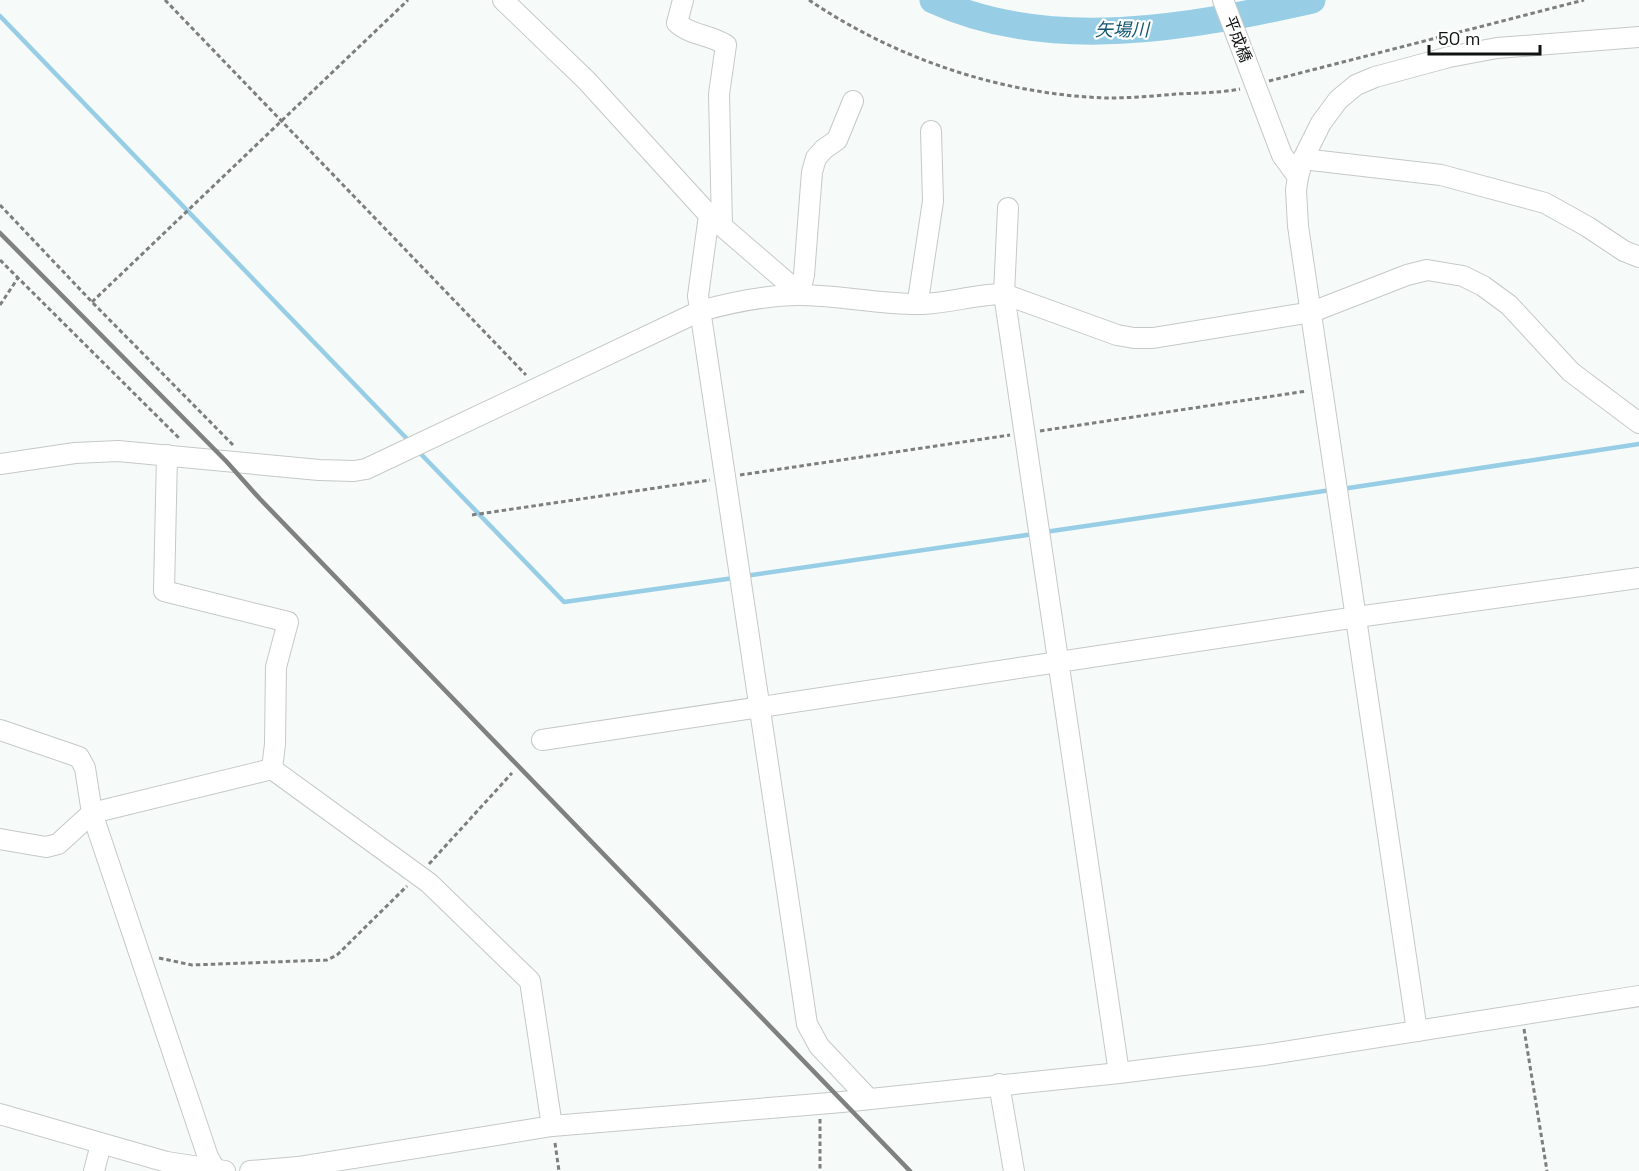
<svg xmlns="http://www.w3.org/2000/svg" width="1639" height="1171" viewBox="0 0 1639 1171" font-family="'Space Grotesk','Noto Sans JP',sans-serif">
	<rect width="100%" height="100%" fill="#f6faf8"/>
	<g fill="none" stroke-linecap="round" stroke-linejoin="round">
		<g stroke="#97cee6" stroke-width="4.5">
			<polyline points="0,16 411,443"/>
			<polyline points="418,451 564,602 734,578"/>
			<polyline points="1342,489 1639,444"/>
			<polyline points="1045,532 1331,490"/>
			<polyline points="745,576 1034,534"/>
		</g>
		<path stroke="#97cee6" stroke-width="27" d="M933 0C1050 54 1192 27 1312 0"/>
		<g stroke="#c5c9c6" stroke-width="22">
			<g id="minor">
				<polyline points="503,0 587,81 709,215 789,284 799,295"/>
				<path d="M683 0 677 23C690 35 711 35 726 45L719 94 722 226"/>
				<polyline points="1223,0 1282,155 1298,177"/>
				<polyline points="1303,159 1441,175 1545,203 1588,227 1624,251 1639,257"/>
				<polyline points="1008,208 1004,294 1119,1073"/>
				<polyline points="709,215 698,296 807,1024 819,1046 868,1098"/>
				<polyline points="799,295 804,275 812,172 816,158 824,149 837,140 853,101"/>
				<polyline points="920,304 919,294 933,201 931,131"/>
				<path d="M0 464 75 453 118 451 319 470 354 471 366 469 700 311C733 302 765 295 799 295 840 295 881 305 922 304 950 303 976 294 1004 294L1117 335 1134 338H1153L1312 312 1407 275 1427 270 1463 276 1483 286 1509 305 1571 372 1639 423"/>
				<polyline points="0,730 79,757 85,768 92,813 208,1157 216,1171"/>
				<polyline points="542,740 1357,617 1639,578"/>
				<polyline points="272,769 429,883 530,981 552,1126"/>
				<polyline points="0,839 46,847 58,844 92,813 272,769 275,744 276,667 288,622 164,591 167,455"/>
				<polyline points="1417,1031 1298,226 1296,190 1298,177 1303,159 1321,123 1338,100 1356,85 1375,77 1449,57 1497,48 1639,37"/>
				<polyline points="999,1084 1014,1171"/>
				<polyline points="0,1114 167,1162 225,1171"/>
				<polyline points="94,1171 101,1144"/>
				<polyline points="250,1171 298,1167 552,1126 842,1102 1119,1073 1264,1055 1639,996"/>
			</g>
		</g>
		<g stroke="#7c7f7e" stroke-width="3" stroke-dasharray="4.5 3" stroke-linecap="butt">
			<polyline points="165,0 526,375"/>
			<path d="M809 0C896 59 1003 95 1108 98 1131 98 1154 96 1176 94 1197 93 1220 93 1240 89"/>
			<polyline points="1269,81 1584,0"/>
			<polyline points="0,205 92,302 233,445"/>
			<polyline points="0,260 180,439"/>
			<polyline points="92,302 408,0"/>
			<polyline points="0,305 18,278"/>
			<polyline points="1040,431 1307,391"/>
			<polyline points="740,475 1010,435"/>
			<polyline points="472,515 710,480"/>
			<polyline points="429,864 512,773"/>
			<polyline points="159,958 192,965 327,960 337,955 407,886"/>
			<polyline points="1524,1029 1547,1171"/>
			<polyline points="820,1119 820,1171"/>
			<polyline points="555,1143 559,1171"/>
		</g>
		<use href="#minor" stroke="#fff" stroke-width="20"/>
		<polyline stroke="#7e8180" stroke-width="4.5" points="0,233 226,461 260,499 910,1171"/>
	</g>
	<g text-anchor="middle" dominant-baseline="central" stroke-width="4.5" stroke-linejoin="round" paint-order="stroke">
		<g font-size="16" fill="#111312" stroke="#fff">
			<text transform="translate(1238 39) rotate(69)">平成橋</text>
		</g>
		<g font-size="18" font-style="italic" fill="#115670" stroke="#fff">
			<text x="1122" y="29">矢場川</text>
		</g>
	</g>
	<path d="M1429 45v9h111v-9" fill="none" stroke="#111312" stroke-width="3"/>
	<text x="1438" y="45" font-size="18" fill="#111312" stroke="#ffffff" stroke-width="4.5" paint-order="stroke">50 m</text>
</svg>
